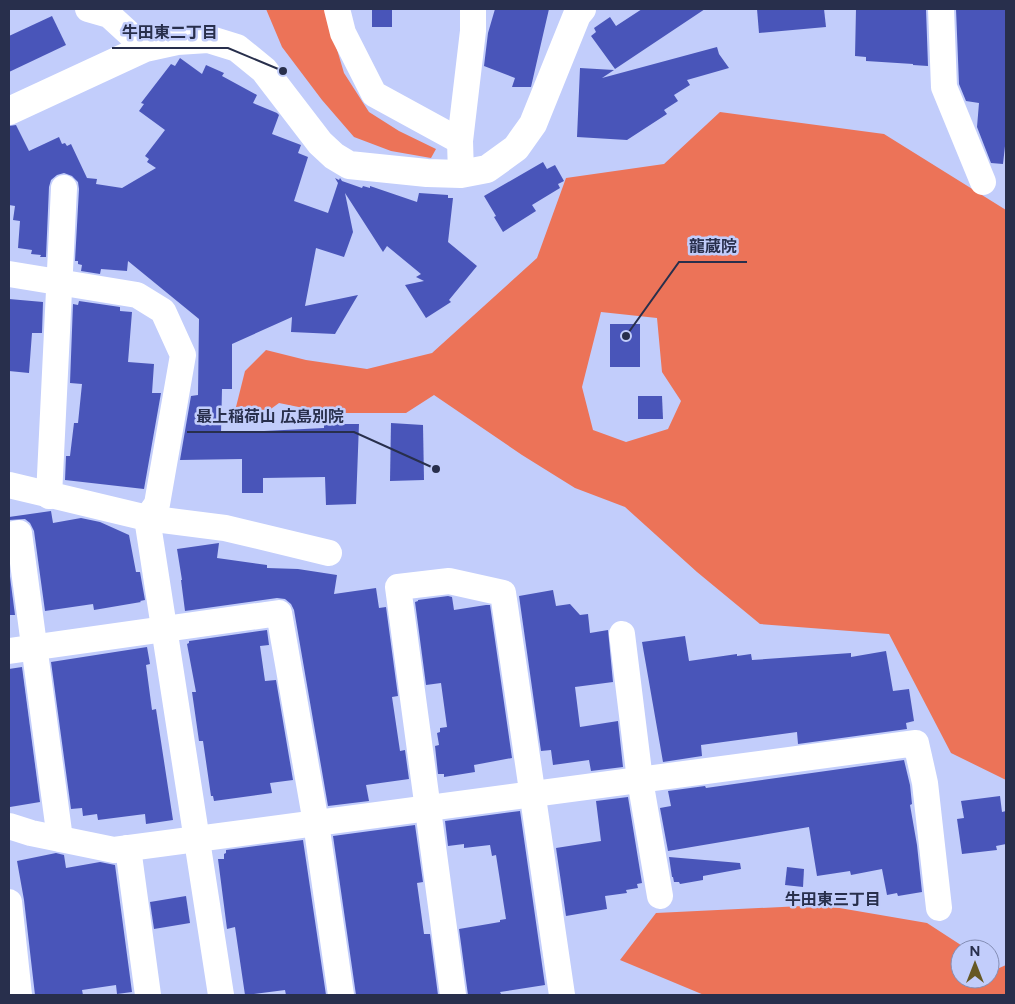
<svg xmlns="http://www.w3.org/2000/svg" width="1015" height="1004" viewBox="0 0 1015 1004" font-family="Figtree,'Noto Sans JP',sans-serif">
	<rect width="100%" height="100%" fill="#c2cdfb"/>
	<g fill="#ec7358" fill-rule="evenodd">
		<polygon points="266,9 325,9 344,73 369,112 399,131 436,149 431,158 391,151 354,137 322,100 282,47"/>
		<path d="M720 112 884 134 1006 210V780L951 753 889 634 760 624 697 572 625 507 575 488 522 455 434 395 406 413H328L279 403 257 419 235 411 245 371 266 350 306 360 367 369 432 353 537 258 566 178 664 164ZM601 312 657 318 662 372 681 401 668 429 626 442 593 430 582 387Z"/>
		<polygon points="822,905 927,923 967,949 960,949 960,979 990,979 990,964 997,969 1006,965 1006,995 704,995 620,960 656,913"/>
	</g>
	<g fill="#4955b9">
		<rect x="372" y="9" width="20" height="18"/>
		<polygon points="495,9 549,9 531,87 512,87 515,78 484,66 488,33"/>
		<polygon points="642,9 705,9 615,69 591,36 596,32 594,28 610,17 616,26"/>
		<polygon points="757,9 824,9 826,27 759,33"/>
		<polygon points="856,9 926,9 928,66 913,65 913,64 866,61 866,57 855,56"/>
		<polygon points="956,9 1006,9 1006,137 1003,164 991,163 977,127 979,103 966,101 959,84"/>
		<polygon points="52,16 66,45 9,72 9,36"/>
		<polygon points="717,47 719,54 729,68 687,80 690,85 674,95 678,101 664,110 667,114 627,140 577,137 580,68 614,70 602,78"/>
		<polygon points="180,58 202,74 206,65 224,73 222,76 257,95 253,103 277,113 279,115 272,134 301,145 298,153 308,157 294,201 328,213 338,183 335,178 339,180 340,178 342,181 362,188 363,186 370,188 370,186 417,202 419,193 448,195 448,198 453,198 448,242 477,266 449,300 451,302 426,318 405,285 424,281 416,277 421,274 387,246 383,252 345,193 353,232 344,257 316,248 305,306 358,295 335,334 291,332 292,317 232,344 232,389 222,389 221,433 324,428 324,424 359,424 356,504 326,505 325,477 263,478 263,493 242,493 242,459 180,460 191,396 198,395 199,319 128,261 127,271 101,269 100,274 81,271 82,265 78,264 78,261 75,261 79,189 78,182 72,176 64,173 57,175 51,180 49,187 46,257 40,257 41,255 31,254 32,250 18,248 20,221 13,220 15,206 9,205 9,126 16,125 29,151 59,137 62,144 65,143 67,146 71,144 87,178 97,179 96,184 122,188 156,168 147,162 149,159 145,156 165,130 139,111 144,104 141,103 171,64 175,66"/>
		<polygon points="543,162 547,169 555,165 564,181 558,184 560,188 532,205 536,211 503,232 494,217 496,216 484,196"/>
		<polygon points="9,299 43,302 42,333 32,333 29,373 9,371"/>
		<polygon points="79,301 120,307 120,311 132,312 128,362 154,364 152,393 161,393 144,489 65,480 66,456 70,456 74,423 78,423 82,384 70,383 73,304 78,305"/>
		<rect x="610" y="324" width="30" height="43"/>
		<polygon points="638,396 662,396 663,419 638,419"/>
		<polygon points="391,423 423,425 424,480 390,481"/>
		<polygon points="51,511 53,523 81,518 100,522 129,535 136,572 140,572 145,600 140,601 141,602 94,610 93,604 45,611 34,531 30,523 25,519 9,520 9,517"/>
		<polygon points="219,543 217,558 267,565 267,568 298,569 337,575 334,594 376,588 379,608 386,607 398,696 392,697 400,751 405,750 409,779 366,785 369,801 328,806 294,610 291,604 285,599 277,598 185,611 181,580 182,580 177,549"/>
		<polygon points="9,569 15,615 9,615"/>
		<polygon points="553,590 556,606 570,604 580,615 588,614 590,633 608,630 613,682 575,687 580,727 618,721 623,767 591,771 589,760 553,765 551,750 541,751 519,596"/>
		<polygon points="448,596 452,597 454,610 486,605 490,605 512,758 474,765 475,772 444,777 444,774 438,774 435,746 439,745 437,733 440,732 440,728 447,727 441,683 426,685 415,602 418,601 418,600"/>
		<polygon points="267,630 269,645 260,646 265,681 276,680 293,780 270,783 272,793 214,801 213,796 211,796 203,741 199,741 192,692 196,692 187,644 189,643 189,641"/>
		<polygon points="685,636 689,661 737,654 737,656 751,654 752,660 851,653 851,657 886,651 893,691 909,689 914,721 906,723 907,729 798,744 797,732 701,745 702,756 663,762 642,642"/>
		<polygon points="147,647 150,664 146,665 152,710 156,709 173,820 146,824 145,814 98,820 97,814 83,816 82,808 71,809 51,662"/>
		<polygon points="22,667 40,802 10,807 9,797 9,669"/>
		<polygon points="904,760 910,785 912,804 910,805 917,845 922,892 898,896 897,893 887,895 882,869 851,875 850,871 817,876 809,827 668,851 660,808 671,806 668,791 705,786 706,788"/>
		<polygon points="1000,796 1002,812 1006,811 1006,844 996,846 997,850 962,854 957,819 964,818 961,801"/>
		<polygon points="628,797 642,883 637,884 638,888 626,890 627,893 605,896 607,909 566,916 556,848 601,841 596,801"/>
		<polygon points="520,811 545,985 500,992 501,994 468,995 459,929 500,922 500,920 506,919 496,855 492,856 490,845 464,848 464,844 448,846 445,821"/>
		<polygon points="415,825 423,882 417,883 424,934 430,934 438,995 356,995 333,836"/>
		<polygon points="303,840 326,995 286,995 285,990 245,995 235,927 227,929 218,859 224,859 224,854 226,853 226,850"/>
		<polygon points="56,853 64,855 66,868 100,862 115,865 132,992 117,994 116,985 82,990 83,995 35,995 24,900 17,861"/>
		<polygon points="669,857 740,863 741,869 703,876 703,880 680,884 679,882 674,882 673,877 672,877"/>
		<polygon points="787,867 804,869 803,887 785,885"/>
		<polygon points="186,896 190,923 154,929 150,902"/>
	</g>
	<g fill="none" stroke-linecap="round" stroke-linejoin="round">
		<g stroke="#fff" stroke-width="26">
			<polyline points="88,9 109,15 145,48"/>
			<polyline points="337,9 343,33 374,94 460,141 461,174"/>
			<polyline points="941,9 944,87 983,182"/>
			<polyline points="460,141 473,31 473,9"/>
			<polyline points="9,274 137,295 163,311 183,355 157,504 147,518 225,528 329,553"/>
			<polyline points="9,485 147,518 221,995"/>
			<polyline points="49,496 64,188"/>
			<polyline points="9,535 19,533 60,839"/>
			<polyline points="622,634 640,780 660,896"/>
			<polyline points="9,651 279,613 316,823 341,995"/>
			<polyline points="9,826 31,833 114,850 916,743 925,783 939,908"/>
			<polyline points="128,848 148,995"/>
			<polyline points="9,902 19,995"/>
			<polyline points="453,995 398,587 449,581 503,593 562,995"/>
		</g>
		<polyline stroke="#fff" stroke-width="28" points="9,111 145,48 177,41 208,39 237,48 264,70 320,143 334,156 349,165 427,173 461,174 487,169 516,148 533,124 577,15 582,9"/>
	</g>
	<g text-anchor="middle" dominant-baseline="central" stroke-width="5" stroke-linejoin="round" paint-order="stroke">
		<g font-size="16" font-weight="bold" fill="#282f4c" stroke="#c2cdfb">
			<text x="833" y="899">牛田東三丁目</text>
		</g>
	</g>
	<path fill="none" stroke="#282f4c" stroke-width="2" d="M283 71L228 48H112M626 336L679 262H747M436 469L354 432H187"/>
	<g fill="#282f4c" stroke="#c2cdfb" stroke-width="2">
		<circle cx="283" cy="71" r="5"/>
		<circle cx="626" cy="336" r="5"/>
		<circle cx="436" cy="469" r="5"/>
	</g>
	<g font-size="16" text-anchor="middle" font-weight="bold" fill="#282f4c" stroke="#c2cdfb" stroke-width="5" stroke-linejoin="round" paint-order="stroke">
		<text x="170" y="38">牛田東二丁目</text>
		<text x="713" y="252">龍蔵院</text>
		<text x="270" y="422">最上稲荷山 広島別院</text>
	</g>
	<rect width="1015" height="1004" fill="none" stroke="#282f4c" stroke-width="20"/>
	<g transform="translate(975 964)"><circle r="24" fill="#c2cdfb" stroke="#848eb5"/>
	<path d="M0-4L9 19L0 12L-9 19Z" fill="#665825"/>
	<text y="-8" font-size="14" font-weight="bold" text-anchor="middle" fill="#282f4c">N</text>
	</g>
</svg>
